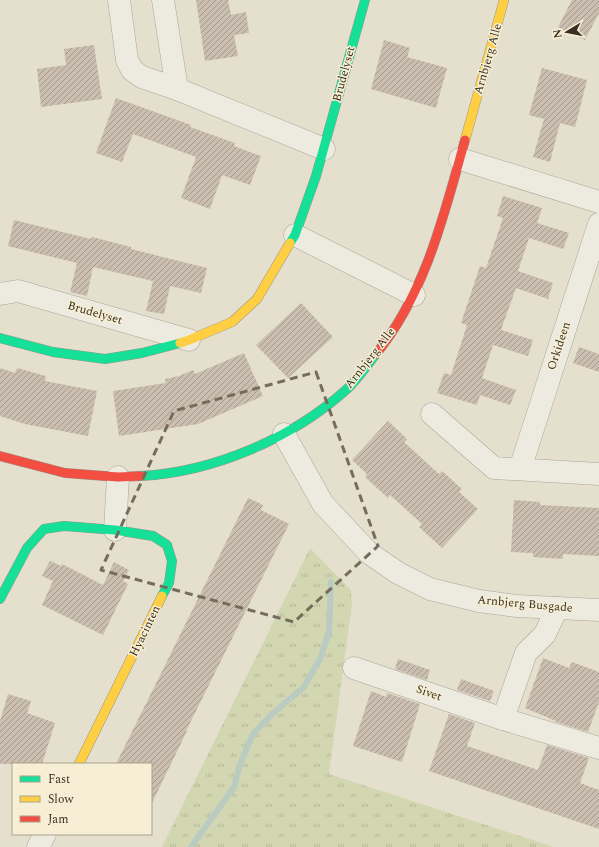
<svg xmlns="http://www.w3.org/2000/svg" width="599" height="847" viewBox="0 0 599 847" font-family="Spectral,serif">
	<defs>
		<pattern id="grass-tufts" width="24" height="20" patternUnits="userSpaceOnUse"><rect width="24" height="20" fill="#d2d6b1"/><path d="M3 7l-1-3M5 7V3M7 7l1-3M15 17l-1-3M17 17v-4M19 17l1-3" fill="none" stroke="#b5b898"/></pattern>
		<pattern id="building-hatch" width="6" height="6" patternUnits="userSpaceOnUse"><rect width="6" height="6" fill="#c9beaf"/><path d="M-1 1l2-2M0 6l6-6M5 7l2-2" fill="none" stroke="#a49b8e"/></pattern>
	</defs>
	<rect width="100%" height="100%" fill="#e5e0ce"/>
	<polygon fill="url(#grass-tufts)" points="310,548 351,590 352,603 329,774 554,847 162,847"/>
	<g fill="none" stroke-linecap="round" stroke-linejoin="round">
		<polyline stroke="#bacbc1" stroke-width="6" points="191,847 234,787 240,764 253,734 273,713 304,687 321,657 329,631 331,582"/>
	</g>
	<g fill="url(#building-hatch)">
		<polygon points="196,0 228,0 231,15 246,12 249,33 234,35 238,56 205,61"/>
		<polygon points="572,0 599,0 599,13 585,40 558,27"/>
		<polygon points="384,40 410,48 407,57 447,68 436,108 371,89"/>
		<polygon points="94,45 102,99 41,107 37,69 66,65 64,49"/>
		<polygon points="542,68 587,80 575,127 560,123 550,162 533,157 544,119 529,115"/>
		<polygon points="116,98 191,125 190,127 235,143 234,146 261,156 250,185 222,175 210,209 181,198 196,157 133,134 122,162 96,153"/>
		<polygon points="503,196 542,208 537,223 569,233 563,249 529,238 518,271 553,283 548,299 516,288 501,330 533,340 528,356 493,345 482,378 516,390 510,405 480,395 477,405 437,393 444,373 451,375 467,325 461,323 480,266 486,268 503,218 497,216"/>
		<polygon points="14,220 91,239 92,237 131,247 131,249 207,268 201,293 170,286 164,314 146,311 153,281 93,267 87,296 70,292 77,263 8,246"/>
		<polygon points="301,303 333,337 288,378 256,345"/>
		<polygon points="579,347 599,354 599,372 573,363"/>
		<polygon points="244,353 263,396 198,424 119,436 113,391 166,383 165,379 179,376 193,370 195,374"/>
		<polygon points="0,368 15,373 17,368 46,376 45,381 97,391 88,436 25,424 0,416"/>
		<polygon points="388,421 407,439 404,442 439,474 442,471 462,489 459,492 478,509 442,548 419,527 422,524 390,495 388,498 365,477 367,474 352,460"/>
		<polygon points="248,498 263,505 261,510 289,524 186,731 187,731 151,805 151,764 116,764"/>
		<polygon points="514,500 540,502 540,505 599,508 599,556 563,554 563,559 533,557 533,553 511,552"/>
		<polygon points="50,561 61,566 62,564 103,585 114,562 129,570 123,581 128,584 103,635 42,605 53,581 42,576"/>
		<polygon points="543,658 569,668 572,662 599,672 599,702 588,732 556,722 556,721 525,708"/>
		<polygon points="398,659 430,670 427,680 395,669"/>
		<polygon points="461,679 494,691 490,701 457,690"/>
		<polygon points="371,691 386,697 387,693 420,704 402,762 353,746"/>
		<polygon points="8,694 31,701 27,713 55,723 42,764 0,764 0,721"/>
		<polygon points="449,714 475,723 467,746 538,770 547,745 589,758 580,783 599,790 599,829 429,771"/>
	</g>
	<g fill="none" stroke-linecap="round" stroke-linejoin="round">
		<g stroke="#aaa597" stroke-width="23">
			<g id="street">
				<polyline points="119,0 127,60 132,70 142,77 177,89 324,149"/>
				<polyline points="163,0 177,89"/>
				<polyline points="460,159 599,202"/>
				<polyline points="295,235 414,295"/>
				<polyline points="0,294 18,291 189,340"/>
				<polyline points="432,414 494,468 599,474"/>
				<polyline points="284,434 323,504 369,553 398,573 430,589 479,601 517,606 599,610"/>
				<polyline points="520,469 599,224"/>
				<polyline points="115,530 118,477"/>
				<polyline points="354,668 503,719 599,748"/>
				<polyline points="503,719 526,653 545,634 557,608"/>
				<polyline points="38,847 45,834"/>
			</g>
		</g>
		<g stroke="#9a9487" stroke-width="10">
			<g id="fast">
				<polyline points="290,243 295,235 316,176 365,0"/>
				<polyline points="0,338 53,352 105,359 142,353 180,343"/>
				<path d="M141 476C214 472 293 438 347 389 358 379 367 365 376 354"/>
				<polyline points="0,599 27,548 44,529 64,526 115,530 153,536 167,545 172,561 169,583 162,596"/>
			</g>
		</g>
		<g stroke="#9a9487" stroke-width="10">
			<g id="slow">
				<polyline points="465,140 504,0"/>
				<polyline points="180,343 189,340 232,322 257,299 290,243"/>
				<polyline points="79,764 162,596"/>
			</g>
		</g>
		<g stroke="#9a9487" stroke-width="10">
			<g id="jam">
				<path d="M376 354C426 292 444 215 465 140"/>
				<polyline points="0,456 65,473 118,477 141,476"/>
			</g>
		</g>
		<use href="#street" stroke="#edeae0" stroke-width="22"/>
		<use href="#fast" stroke="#16e098" stroke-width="9"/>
		<use href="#slow" stroke="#ffcf43" stroke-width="9"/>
		<use href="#jam" stroke="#f24e42" stroke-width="9"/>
	</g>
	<path fill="none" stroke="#766c5c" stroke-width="3" stroke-dasharray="8 5" stroke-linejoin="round" d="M316 372 378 546 294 622 101 570 174 411Z"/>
	<g text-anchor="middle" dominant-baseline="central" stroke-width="3" stroke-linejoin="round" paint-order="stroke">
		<g font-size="12" fill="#3a2e1f" stroke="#f6efd5">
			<text transform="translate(488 59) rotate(-74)">Arnbjerg Alle</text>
			<text transform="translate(344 74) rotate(-75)">Brudelyset</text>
			<text transform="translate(95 313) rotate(16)">Brudelyset</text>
			<text transform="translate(559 346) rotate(-72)">Orkideen</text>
			<text transform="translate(370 358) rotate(-52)">Arnbjerg Alle</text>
			<text transform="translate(525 604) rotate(5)">Arnbjerg Busgade</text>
			<text transform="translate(145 631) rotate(-64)">Hyacinten</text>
			<text transform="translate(429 693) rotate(19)">Sivet</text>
		</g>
	</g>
	<rect x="12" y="763" width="140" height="72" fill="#f6efd5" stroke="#aba28c"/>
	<rect x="20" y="776" width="20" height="6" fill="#16e098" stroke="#aba28c"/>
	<text x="48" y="783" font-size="12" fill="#3a2e1f">Fast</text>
	<rect x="20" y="796" width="20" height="6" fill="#ffcf43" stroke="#aba28c"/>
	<text x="48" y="803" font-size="12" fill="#3a2e1f">Slow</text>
	<rect x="20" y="816" width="20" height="6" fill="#f24e42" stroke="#aba28c"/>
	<text x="48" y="823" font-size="12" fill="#3a2e1f">Jam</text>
	<g transform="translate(567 32) rotate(260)" stroke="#f6efd5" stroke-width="3" paint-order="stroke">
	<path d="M0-3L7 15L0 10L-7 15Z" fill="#3a2e1f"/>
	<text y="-6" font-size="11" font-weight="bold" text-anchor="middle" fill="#3a2e1f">N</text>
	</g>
</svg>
